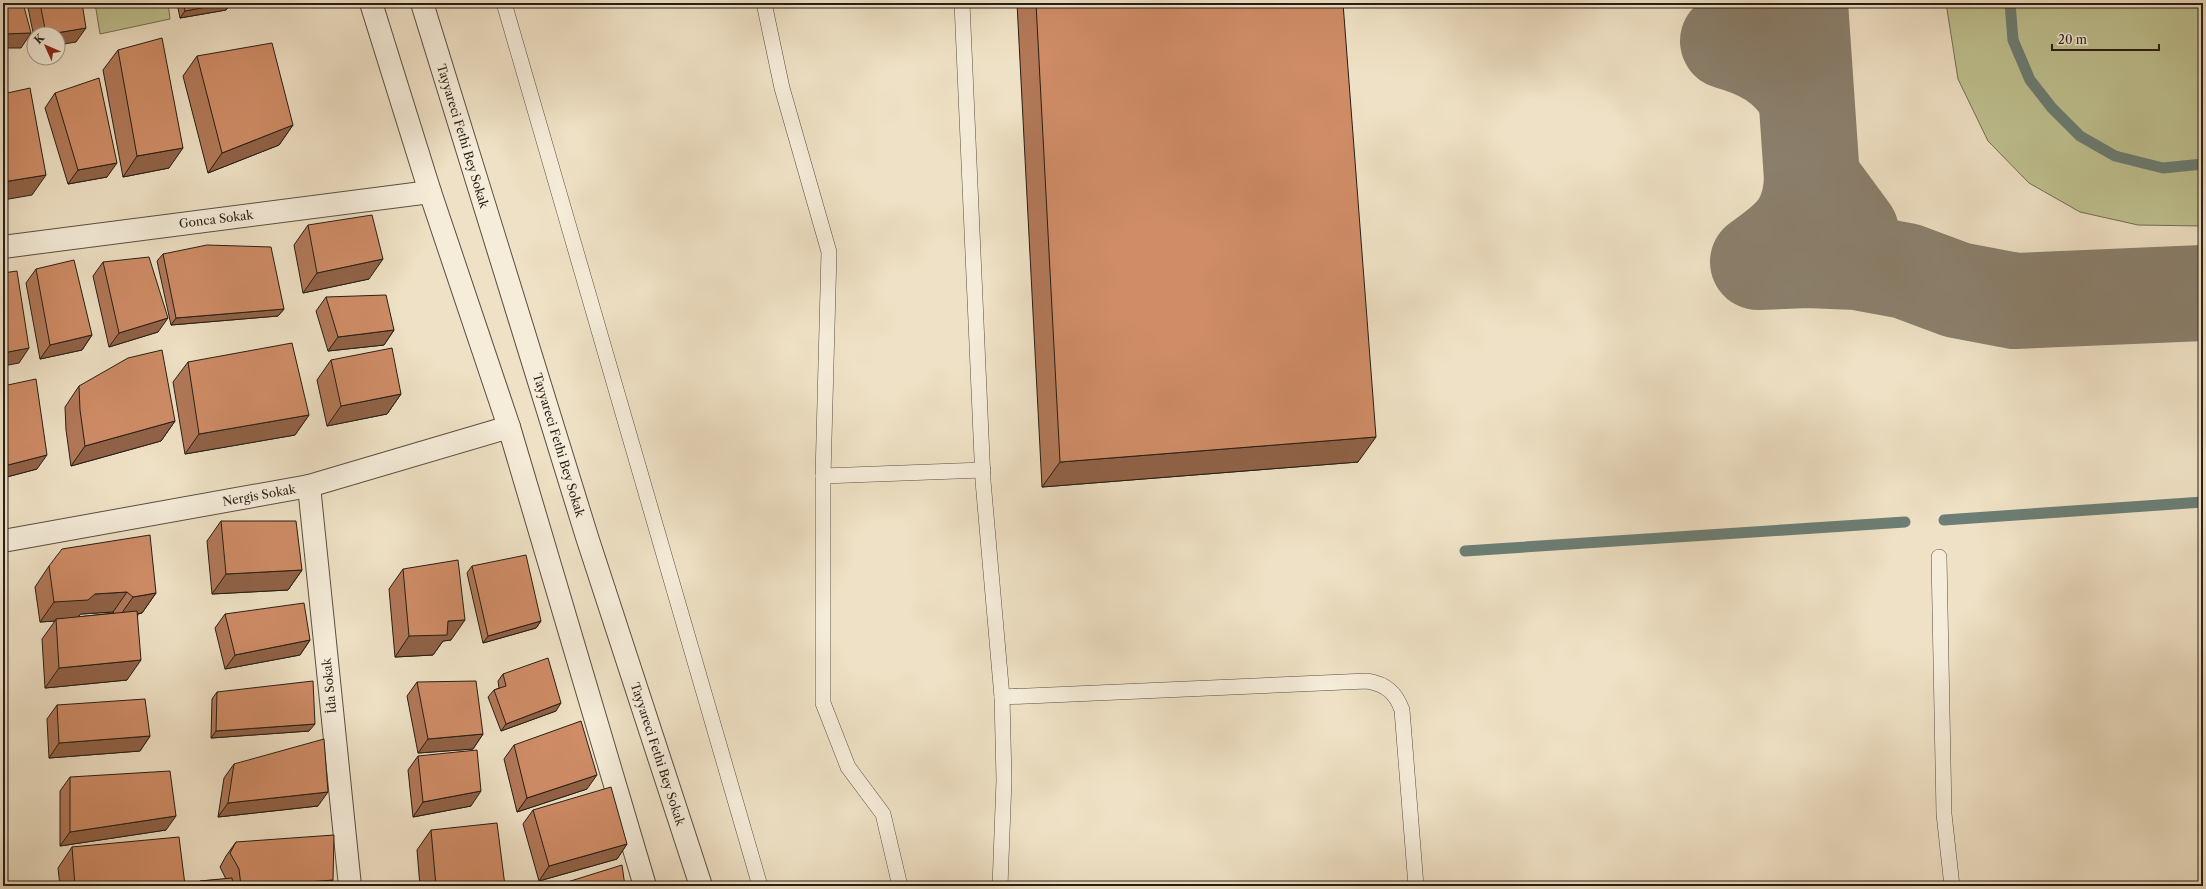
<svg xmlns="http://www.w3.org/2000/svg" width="2206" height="889" viewBox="0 0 2206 889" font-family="'Libre Caslon Text',serif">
	<rect width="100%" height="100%" fill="#efe1c5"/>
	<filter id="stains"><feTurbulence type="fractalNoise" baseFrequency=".005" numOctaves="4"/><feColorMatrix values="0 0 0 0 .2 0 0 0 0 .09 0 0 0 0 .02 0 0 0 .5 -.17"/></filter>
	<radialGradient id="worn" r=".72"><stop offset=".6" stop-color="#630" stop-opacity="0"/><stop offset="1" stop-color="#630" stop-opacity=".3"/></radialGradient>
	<g fill="#bfc190" stroke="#737052">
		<polygon points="95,3 168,3 170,19 100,34"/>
		<polygon points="1946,3 2203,3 2203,226 2138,225 2080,212 2029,183 1988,141 1958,79"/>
	</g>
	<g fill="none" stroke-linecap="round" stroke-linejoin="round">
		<g stroke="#6c7e75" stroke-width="11">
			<polyline points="2010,3 2013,40 2030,80 2052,108 2080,136 2115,156 2163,168 2203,164"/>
			<polyline points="1944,520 2203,502"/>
			<polyline points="1465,551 1905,522"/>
		</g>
		<g stroke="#8b806d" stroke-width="96">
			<path d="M1780 3 1754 27 1728 41C1763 51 1784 63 1805 93"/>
			<polyline points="1800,3 1812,179 1851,232"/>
			<path d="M1812 179C1810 223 1792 238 1758 262L1807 260 1857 262 1906 271 1957 290 2015 301 2203 293"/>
		</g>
		<g stroke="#594f41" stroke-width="16">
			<g id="service">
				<polyline points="504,3 760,886"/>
				<polyline points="764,3 782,88 829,252 823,476 823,703 848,767 883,814 900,886"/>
				<polyline points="962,3 983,481 1002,697 1004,780 1000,886"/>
				<polyline points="823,476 983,470"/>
				<polyline points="1939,557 1944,814 1952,886"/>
				<path d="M1002 697 1367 681C1386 684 1396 693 1402 710L1416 886"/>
			</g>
		</g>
		<g stroke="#594f41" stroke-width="24">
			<g id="minor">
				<polyline points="371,3 430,192 509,427 645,886"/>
				<polyline points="422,3 587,537 701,886"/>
				<polyline points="3,247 430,192"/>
				<polyline points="309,486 350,886"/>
				<polyline points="3,541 309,486 509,427"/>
			</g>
		</g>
		<use href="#service" stroke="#f5ecd9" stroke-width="15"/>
		<use href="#minor" stroke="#f5ecd9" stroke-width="22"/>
	</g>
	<g fill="#b27858" stroke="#271e15" fill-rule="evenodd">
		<polygon points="27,3 82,3 76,42 58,34 34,34 34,37"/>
		<polygon points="177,3 231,3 226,10 180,18"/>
		<polygon points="1017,3 1343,3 1358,462 1042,487"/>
		<polygon points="118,50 169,168 123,177 103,70"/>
		<polygon points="197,56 293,125 279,145 208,173 183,76"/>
		<polygon points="55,93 107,177 68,184 45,108"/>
		<polygon points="308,225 369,279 303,293 294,245"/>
		<polygon points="163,254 284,309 278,316 171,325 157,261"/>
		<polygon points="103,262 158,332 109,347 93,276"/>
		<polygon points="36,269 92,335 82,350 40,359 26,283"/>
		<polygon points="326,297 394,330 384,345 328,351 316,311"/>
		<polygon points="331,360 401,394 387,414 327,426 317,380"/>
		<polygon points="188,362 309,415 295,435 185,454 173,382"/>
		<polygon points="3,386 37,469 3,478"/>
		<polygon points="79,386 175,421 161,441 71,466 66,430 65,407"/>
		<polygon points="221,521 302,570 288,590 212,594 207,541"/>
		<path d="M49 566 156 593 142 613 138 614 127 680 45 688 42 639 55 621 40 622 35 587ZM113 612 114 613 78 617 81 614Z"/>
		<polygon points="472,566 541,621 536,628 483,643 467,573"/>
		<polygon points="403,569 451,640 443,641 433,655 395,657 389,589"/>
		<polygon points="225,614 310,640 300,655 225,669 215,628"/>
		<polygon points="503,674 556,711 501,731 488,697 494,690 499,688 498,681"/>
		<polygon points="417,682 483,734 473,749 418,753 407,696"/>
		<polygon points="217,692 309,731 211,738 212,699"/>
		<polygon points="57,705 150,736 140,751 49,758 47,719"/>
		<polygon points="514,745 587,789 517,812 504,759"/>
		<polygon points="418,756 471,806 413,817 408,770"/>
		<polygon points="234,764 318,806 218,817 224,778"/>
		<polygon points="70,777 166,830 60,846 60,791"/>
		<polygon points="533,810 627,844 617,859 539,881 523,824"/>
		<polygon points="431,830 505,886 420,886 417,850"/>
		<polygon points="236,842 333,880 329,886 196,886 200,881 226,879 220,867 226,856"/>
		<polygon points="72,847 185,885 184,886 60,886 58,868"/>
	</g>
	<g fill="#916247" stroke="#271e15">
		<polygon points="227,3 231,3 226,10 180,18 185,11"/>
		<polygon points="86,28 76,42 58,45 58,34 50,34"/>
		<polygon points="31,33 21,48 3,48 3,34"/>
		<polygon points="293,125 279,145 208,173 222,153"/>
		<polygon points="183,148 169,168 123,177 137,156"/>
		<polygon points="117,163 107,177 68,184 78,170"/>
		<polygon points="46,175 32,195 3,200 3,182"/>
		<polygon points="383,259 369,279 303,293 317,273"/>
		<polygon points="284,309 278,316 171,325 176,318"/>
		<polygon points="168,318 158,332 109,347 119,333"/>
		<polygon points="394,330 384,345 328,351 338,337"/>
		<polygon points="92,335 82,350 40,359 50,345"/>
		<polygon points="29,348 19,363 3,366 3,353"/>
		<polygon points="401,394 387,414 327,426 341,406"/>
		<polygon points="309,415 295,435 185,454 199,434"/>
		<polygon points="175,421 161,441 71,466 85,446"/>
		<polygon points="1376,437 1358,462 1042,487 1060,462"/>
		<polygon points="47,455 37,469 3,478 3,472 8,465"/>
		<polygon points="302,570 288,590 212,594 226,574"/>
		<polygon points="127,592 113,612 81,614 74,620 56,619 55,621 40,622 54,602 95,594"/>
		<polygon points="156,593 142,613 119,617 133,597"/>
		<polygon points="465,620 451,640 443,641 433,655 395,657 409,636 448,621"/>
		<polygon points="541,621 536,628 483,643 488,636"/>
		<polygon points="310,640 300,655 225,669 235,655"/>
		<polygon points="141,660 127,680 45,688 59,668"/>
		<polygon points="561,703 556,711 501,731 506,724"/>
		<polygon points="315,724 309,731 211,738 216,731"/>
		<polygon points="483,734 473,749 418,753 428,739"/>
		<polygon points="150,736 140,751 49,758 59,743"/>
		<polygon points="597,775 587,789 517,812 527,798"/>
		<polygon points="481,791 471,806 413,817 423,802"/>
		<polygon points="328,792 318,806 218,817 228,803"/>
		<polygon points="176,816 166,830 60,846 70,832"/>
		<polygon points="627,844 617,859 539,881 549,866"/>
		<polygon points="333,880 329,886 255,886"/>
	</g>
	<g fill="#cf8c66" stroke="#271e15">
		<polygon points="3,3 23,3 31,33 3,34"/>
		<polygon points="40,3 82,3 86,28 50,34 46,34"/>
		<polygon points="183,3 227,3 185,11"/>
		<polygon points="1036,3 1343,3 1376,437 1060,462"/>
		<polygon points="162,38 183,148 137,156 118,50"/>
		<polygon points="272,43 293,125 222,153 197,56"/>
		<polygon points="99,78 117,163 78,170 55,93"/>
		<polygon points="30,88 46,175 3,182 3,94"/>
		<polygon points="372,215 383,259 317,273 308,225"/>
		<polygon points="207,245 271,247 284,309 176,318 163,254"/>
		<polygon points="149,257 168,318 119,333 103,262"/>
		<polygon points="74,260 92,335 50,345 36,269"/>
		<polygon points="17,271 29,348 3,353 3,273"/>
		<polygon points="386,295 394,330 338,337 326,297"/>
		<polygon points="292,343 309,415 199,434 188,362"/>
		<polygon points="392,348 401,394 341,406 331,360"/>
		<polygon points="162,350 175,421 85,446 80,410 79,386 128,358"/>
		<polygon points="36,379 47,455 8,465 3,435 3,386"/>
		<polygon points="221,521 296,521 302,570 226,574"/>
		<polygon points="150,535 156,593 133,597 127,592 95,594 88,600 54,602 49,566 62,549"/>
		<polygon points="526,555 541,621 488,636 472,566"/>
		<polygon points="458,560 465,620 448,621 447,635 409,636 403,569"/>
		<polygon points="304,603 310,640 235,655 225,614"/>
		<polygon points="137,611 141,660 59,668 56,619"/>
		<polygon points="548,658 561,703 506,724 494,690 506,686 503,674"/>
		<polygon points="313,681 315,724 216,731 217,692"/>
		<polygon points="476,681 483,734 428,739 417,682"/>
		<polygon points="145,699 150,736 59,743 57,705"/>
		<polygon points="581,721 597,775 527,798 514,745"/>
		<polygon points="324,739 328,792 228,803 234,764"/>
		<polygon points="477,750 481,791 423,802 418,756"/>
		<polygon points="170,771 176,816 70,832 70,777"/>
		<polygon points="611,787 627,844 549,866 533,810"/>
		<polygon points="497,823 505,886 436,886 431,830"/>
		<polygon points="334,835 333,880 255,886 241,886 239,869 230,853 236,842"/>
		<polygon points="179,837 185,885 175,886 75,886 72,847"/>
		<polygon points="622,865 625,886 561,886 561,884"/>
		<polygon points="232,878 233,886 200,886 200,881"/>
	</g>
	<g text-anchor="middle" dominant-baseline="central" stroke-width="3" stroke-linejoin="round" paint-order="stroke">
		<g font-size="12" fill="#271e15" stroke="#f5ecd9">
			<text transform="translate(463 136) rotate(73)">Tayyareci Fethi Bey Sokak</text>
			<text transform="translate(216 219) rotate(-7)">Gonca Sokak</text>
			<text transform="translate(559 445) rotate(73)">Tayyareci Fethi Bey Sokak</text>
			<text transform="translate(259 495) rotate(-10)">Nergis Sokak</text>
			<text transform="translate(329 686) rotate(-96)">İda Sokak</text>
			<text transform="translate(658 754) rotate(72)">Tayyareci Fethi Bey Sokak</text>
		</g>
	</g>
	<rect width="2206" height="889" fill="none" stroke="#efe1c5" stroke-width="16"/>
	<rect x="4" y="4" width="2198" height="881" fill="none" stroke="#271e15" stroke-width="2"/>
	<rect x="8" y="8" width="2190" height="873" fill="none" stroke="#271e15"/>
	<g transform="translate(46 46) rotate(315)"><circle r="19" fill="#f5ecd9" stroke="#a39a8b"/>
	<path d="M0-3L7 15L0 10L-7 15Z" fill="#8f2418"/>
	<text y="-6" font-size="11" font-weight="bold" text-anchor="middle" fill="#271e15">K</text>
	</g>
	<path d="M2052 44v6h107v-6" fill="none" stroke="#271e15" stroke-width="2"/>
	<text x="2058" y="44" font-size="12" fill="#271e15" stroke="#f5ecd9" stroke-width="3" paint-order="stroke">20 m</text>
	<rect width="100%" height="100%" filter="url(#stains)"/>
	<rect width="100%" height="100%" fill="url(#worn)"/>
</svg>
